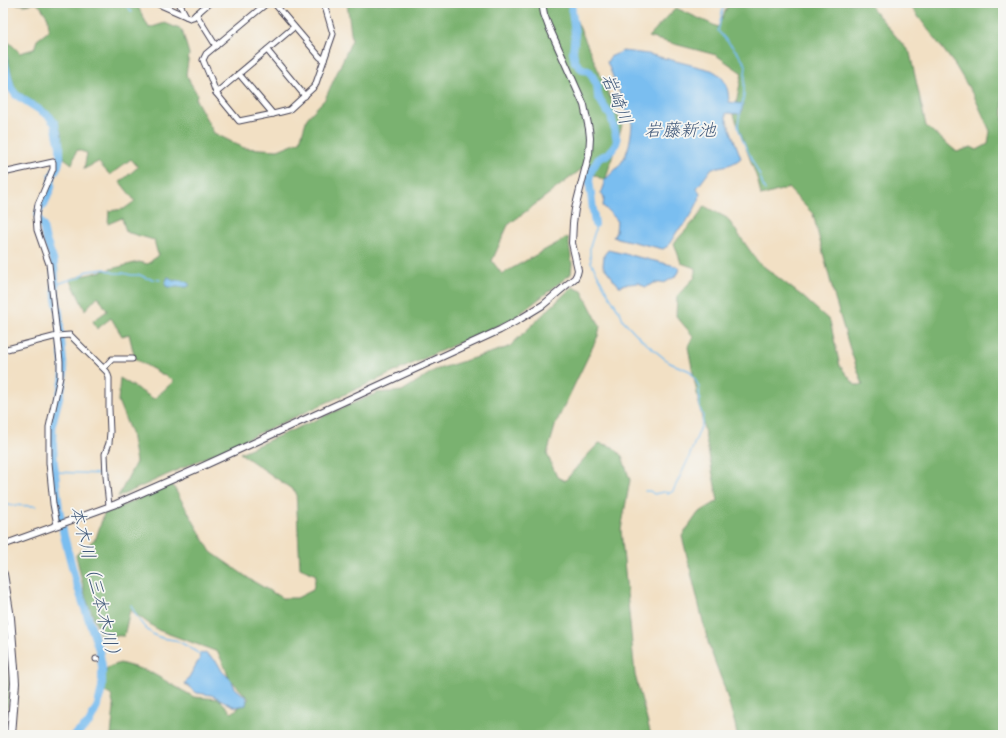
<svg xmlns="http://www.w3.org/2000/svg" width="1006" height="738" viewBox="0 0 1006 738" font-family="Caveat,'Klee One',sans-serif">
	<rect width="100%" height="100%" fill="#f6f6f2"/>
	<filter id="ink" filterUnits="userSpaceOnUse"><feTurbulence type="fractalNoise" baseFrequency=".025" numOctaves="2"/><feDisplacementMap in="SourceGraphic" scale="8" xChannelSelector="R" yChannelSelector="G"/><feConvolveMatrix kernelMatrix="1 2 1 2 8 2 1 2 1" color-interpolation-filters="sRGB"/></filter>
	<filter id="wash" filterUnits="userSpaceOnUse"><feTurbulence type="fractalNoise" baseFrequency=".012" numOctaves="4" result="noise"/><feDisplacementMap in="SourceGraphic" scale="16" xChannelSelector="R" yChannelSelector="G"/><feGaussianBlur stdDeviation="0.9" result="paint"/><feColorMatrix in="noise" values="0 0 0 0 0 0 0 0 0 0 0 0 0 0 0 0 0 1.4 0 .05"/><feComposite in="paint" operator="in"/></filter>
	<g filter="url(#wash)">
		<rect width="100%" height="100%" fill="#f2e0c4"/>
		<g fill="#7ab270" stroke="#4e6a56">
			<polygon points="13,3 136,3 149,28 165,23 182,30 189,54 186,75 197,94 196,100 214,133 244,148 278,150 300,141 307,118 325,99 352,40 347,3 569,3 622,125 605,181 583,168 508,225 492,261 502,274 568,237 572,264 571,274 513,319 465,340 118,497 136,462 131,433 118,401 120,378 154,399 174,381 135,359 129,334 122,336 111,318 97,329 93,321 107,311 98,296 85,310 70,279 139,262 148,264 158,255 154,240 126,232 122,218 108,224 109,211 124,209 135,201 120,182 138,167 131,159 110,175 98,162 84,169 87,153 77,150 72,164 64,158 61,132 53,115 15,90 4,44 10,43 20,53 34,49 37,40 49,31 48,18 41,7 36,3 24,5"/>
			<polygon points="729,3 868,3 910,53 926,126 957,152 971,147 977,150 988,144 990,131 975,98 955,65 908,3 1003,3 1003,735 737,735 735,724 724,686 709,646 682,536 698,513 718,501 688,347 694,337 676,316 677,296 695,277 695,268 681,263 674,243 697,218 704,206 727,218 758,262 802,296 830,321 840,366 855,385 863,385 850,349 835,299 813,214 788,188 761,196 758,181 734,115 742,73 716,55 648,37 676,8 718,27"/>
			<polygon points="572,287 582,291 600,326 598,336 556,423 547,454 557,477 565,481 581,462 599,443 613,447 622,456 630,480 621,530 635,675 651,735 111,735 114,708 111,695 103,691 105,675 107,668 120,663 148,671 194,697 219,699 232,713 249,699 230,679 218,652 158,630 130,610 124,636 101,635 86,599 76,555 96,538 104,514 172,484 211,552 251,580 282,598 297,598 313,590 316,575 300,568 296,492 240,453 377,393 402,391 435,370 509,347"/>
			<polygon points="3,640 5,648 9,690 5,735 3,735"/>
		</g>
		<g fill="#7abef0" stroke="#4e7096">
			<path d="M623 51 648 54 711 70C726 77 728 87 729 102L743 104 741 114 726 113V118L741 158C732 166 723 166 712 168L697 188 700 194 699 200 692 214 685 224 678 230 668 246 663 249 613 237 616 232 617 220 603 206 604 198 601 193 604 186V181C609 175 616 170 621 163 629 152 631 137 632 124L607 62 610 57Z"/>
			<polygon points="608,250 676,266 680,269 675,277 664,283 663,282 660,283 654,283 651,285 645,287 639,283 629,284 624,284 622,286 619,286 615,281 613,280 612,277 603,266 604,255"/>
			<path d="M168 277H169L173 281C179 279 186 280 190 285L187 287H168L166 286 165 283Z"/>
			<polygon points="201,653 203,654 205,653 217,662 222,671 231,680 235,688 246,697 247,699 246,705 236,707 231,705 218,698 211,695 197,693 185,684 200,658 199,657"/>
		</g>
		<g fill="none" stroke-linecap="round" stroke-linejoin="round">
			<g stroke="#7abef0" stroke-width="1.5">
				<polyline points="124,3 132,12"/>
				<polyline points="724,3 718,31 737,52 746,65 744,85 744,95 742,105"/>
				<polyline points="740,112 738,125 739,130 742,139 760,176 763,186 765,190"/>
				<polyline points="595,224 595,231 590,247 590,254 591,262 607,292 621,314 623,320 642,340 670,363 690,371 694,377 699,387 700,409 703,416 702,424 687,462 673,491 670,493 663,492 654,494 650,491 645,491"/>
				<polyline points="55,285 72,279 79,278 86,272 88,271 105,269 114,273 123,273 131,275 140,275 146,278 160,280"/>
				<polyline points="55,472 102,474 103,475 104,483"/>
				<polyline points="5,505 36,506"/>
				<path d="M131 605C137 619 145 632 159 637 164 639 170 639 175 640 183 643 195 651 202 656"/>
			</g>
			<g stroke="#7abef0" stroke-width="8">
				<polyline points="571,3 575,34 573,51 575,62 581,68 590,72 597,85 598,96 605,108 611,116 615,131 617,141 614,148 606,155 599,158 591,171 589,180 595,224"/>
				<polyline points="3,57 11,88 16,95 21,98 49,116 55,124 60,147 60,158 58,166 52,176 51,188 44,205 40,208 38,215 39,221 43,226 45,237 54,262 56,299 59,312 60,325 60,332 61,340 64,372 63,382 52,425 54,463 59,509 64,536 76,582 99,650 102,666 102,688 98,705 89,723 75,735"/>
			</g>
		</g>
	</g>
	<g filter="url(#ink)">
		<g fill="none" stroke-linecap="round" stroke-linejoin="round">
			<g stroke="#413e50" stroke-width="7">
				<g id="minor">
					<polyline points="156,3 190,18 193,17 209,3"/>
					<polyline points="179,3 186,16"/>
					<polyline points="267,3 206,54 203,60 211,79 216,93 239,121 273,114 289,110 315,86 333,34 324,3"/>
					<polyline points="274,3 320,57 324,60"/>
					<polyline points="196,14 216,46"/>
					<polyline points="267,50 305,96"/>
					<polyline points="239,74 273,114"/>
					<polyline points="216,93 294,27"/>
					<polyline points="3,173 53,162 53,169 42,195 38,204 36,217 37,230 49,264 60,361 60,377 49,427 49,463 53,504 57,525"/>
					<polyline points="3,350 57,336 70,335 107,372 109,378 109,408 110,432 109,443 105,454 106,476 109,506"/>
					<polyline points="104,368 112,359 132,359"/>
					<polyline points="96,659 97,659"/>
				</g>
			</g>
			<g stroke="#413e50" stroke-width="8">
				<polyline id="tertiary" points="3,545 116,504 201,467 500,330 520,319 543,305 575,278 577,274 578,270 572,243 573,223 575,209 589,154 590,138 589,129 584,105 548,25 544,14 542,3"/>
			</g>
			<g stroke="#413e50" stroke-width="10">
				<polyline id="primary" points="3,574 10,618 14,668 15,683 11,735"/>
			</g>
			<use href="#minor" stroke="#fff" stroke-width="5"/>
			<use href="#tertiary" stroke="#fff" stroke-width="6"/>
			<use href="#primary" stroke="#fff" stroke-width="8"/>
		</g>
	</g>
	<g text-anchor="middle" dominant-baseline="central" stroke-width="3.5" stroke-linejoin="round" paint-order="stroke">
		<g font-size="18" font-style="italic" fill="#41597a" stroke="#f6f6f2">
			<text transform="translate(617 99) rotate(68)">岩崎川</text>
			<text x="680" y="130">岩藤新池</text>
			<text transform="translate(96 585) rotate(76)">本木川（三本木川）</text>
		</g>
	</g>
	<rect width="1006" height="738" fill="none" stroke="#f6f6f2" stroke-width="16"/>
</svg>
